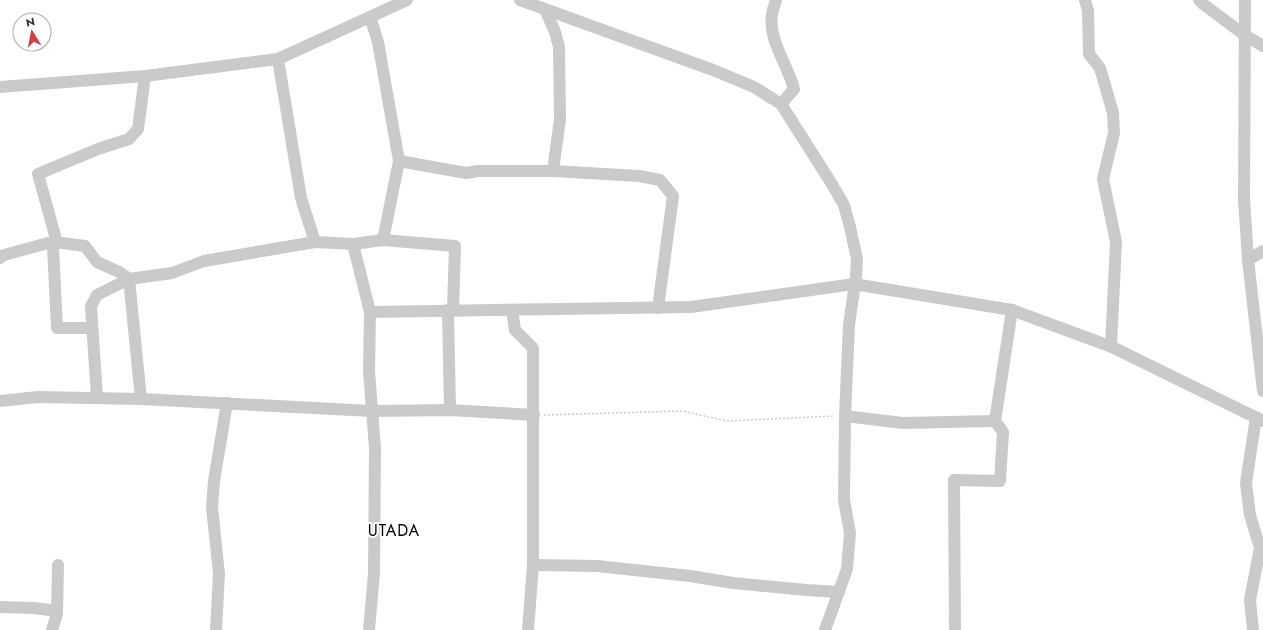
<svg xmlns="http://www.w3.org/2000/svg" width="1263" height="630" viewBox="0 0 1263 630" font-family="Jost,sans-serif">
	<rect width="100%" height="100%" fill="#fff"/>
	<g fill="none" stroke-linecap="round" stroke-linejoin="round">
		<polyline stroke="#cacaca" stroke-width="1.5" stroke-dasharray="2 2" stroke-linecap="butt" points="544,415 682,411 727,421 835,416"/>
		<g stroke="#cacaca" stroke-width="12">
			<polyline points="520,0 713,70 754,87 781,104 830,181 844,205 850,227 857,259 856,276 849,325 845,416 844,500 850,533 847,569 825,630"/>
			<path d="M776 0C775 5 772 10 772 15 768 40 788 65 794 89L781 104"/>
			<polyline points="1085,0 1088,11 1089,54 1100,68 1113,113 1114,133 1103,179 1116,242 1111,346 1112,347"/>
			<polyline points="1199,0 1203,4 1246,36 1263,46"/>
			<polyline points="1245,0 1244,199 1248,260 1263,391"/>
			<polyline points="545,9 555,32 559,47 560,119 553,171"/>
			<polyline points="370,17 378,42 399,161 383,240"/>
			<polyline points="278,59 301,198 315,242 353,244 383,240 455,246 453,310"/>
			<polyline points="0,87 145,76 278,59 407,0"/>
			<polyline points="399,161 466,173 478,171 553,171 639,176 660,180 673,196 658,308"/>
			<polyline points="353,244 370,312 369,371 375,448 374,573 369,630"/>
			<polyline points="0,258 4,255 48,243 55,242 85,246 97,262 119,272 129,279 141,399"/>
			<polyline points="1248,260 1263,251"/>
			<polyline points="448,310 450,410"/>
			<polyline points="512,310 515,330 533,348 533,565 528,630"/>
			<polyline points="370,312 691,307 854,284 1012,310 1112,347 1263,421"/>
			<polyline points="92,328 57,328 53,247 56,239 38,174 98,149 129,139 138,129 145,76"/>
			<polyline points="97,398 91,306 97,295 129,279 172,273 204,261 315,242"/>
			<polyline points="0,401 38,397 141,399 372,411 450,410 534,415"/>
			<polyline points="845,416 903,423 995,421"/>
			<polyline points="533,565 597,566 690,576 733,583 806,590 839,592"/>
			<polyline points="0,607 34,608 57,611"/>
			<polyline points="52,630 57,614 58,565"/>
			<polyline points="216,630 219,574 212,507 214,481 227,403"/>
			<polyline points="955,630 954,480 1000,481 1003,432 995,421 1012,310"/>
			<polyline points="1253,630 1250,600 1260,548 1250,515 1246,483 1256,417"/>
		</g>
	</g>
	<g text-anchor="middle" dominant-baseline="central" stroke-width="4" stroke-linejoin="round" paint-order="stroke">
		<g font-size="16" letter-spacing="1" fill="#000" stroke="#fff">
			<text x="394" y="530">UTADA</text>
		</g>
	</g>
	<g transform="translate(32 32) rotate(350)"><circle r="19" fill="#ffffff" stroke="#ababab"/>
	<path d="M0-3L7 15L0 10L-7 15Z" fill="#d93b46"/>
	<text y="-6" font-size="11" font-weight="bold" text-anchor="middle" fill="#2d2d2d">N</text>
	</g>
</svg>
